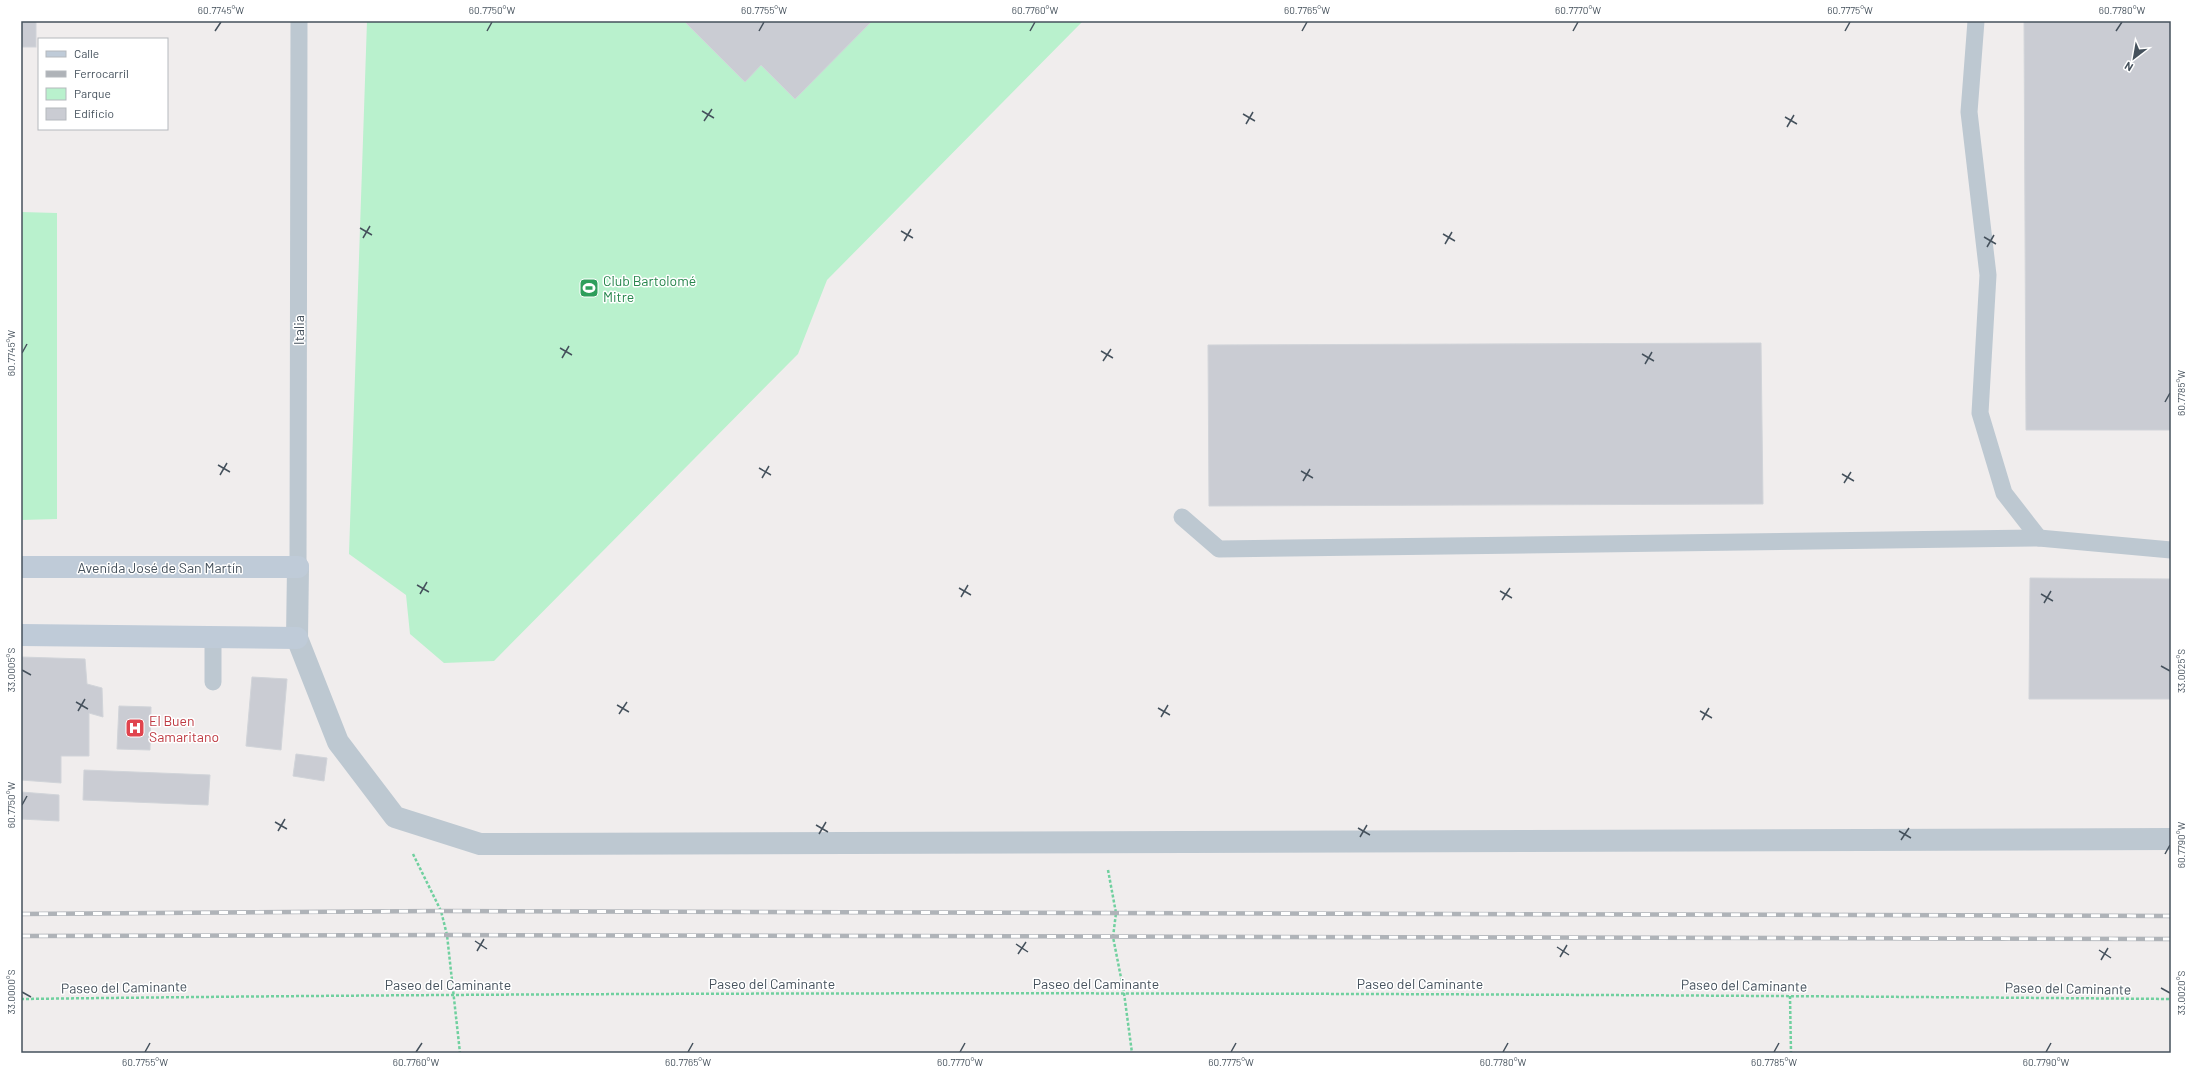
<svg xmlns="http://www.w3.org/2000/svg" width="2192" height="1074" viewBox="0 0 2192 1074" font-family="Barlow,sans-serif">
	<rect width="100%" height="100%" fill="#f0eded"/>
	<g fill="#b9f1cd">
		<polygon points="367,21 1083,21 827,280 798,354 494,661 444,663 410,634 406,595 349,554"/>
		<polygon points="21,212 57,213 57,519 21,520"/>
	</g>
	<g fill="#caccd3" stroke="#d1d4d9">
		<rect x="21" y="21" width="15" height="26"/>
		<polygon points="684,21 872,21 795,99 761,65 745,82"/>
		<polygon points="2024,21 2171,21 2171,430 2026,430"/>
		<polygon points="1761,343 1763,504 1209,506 1208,345"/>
		<polygon points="2030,578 2171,579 2171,699 2029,699"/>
		<polygon points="21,657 85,659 87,684 102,688 103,717 89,713 89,756 61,756 61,783 21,780"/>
		<polygon points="252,677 287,679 281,750 246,746"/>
		<polygon points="119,706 151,707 150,750 117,749"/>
		<polygon points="296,754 327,758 324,781 293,776"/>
		<polygon points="84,770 210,775 208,805 83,800"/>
		<polygon points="21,792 59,795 59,821 21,819"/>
	</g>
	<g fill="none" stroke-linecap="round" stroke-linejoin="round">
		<g stroke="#70d09f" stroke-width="2.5" stroke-dasharray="3 2" stroke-linecap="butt">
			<polyline points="413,854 441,911 447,935 460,1053"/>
			<polyline points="1108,870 1116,913 1113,937 1124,993 1132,1053"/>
			<polyline points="1790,996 1791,1053"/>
			<path d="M21 999C738 990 1454 993 2171 999"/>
		</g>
		<g stroke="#bdc8d1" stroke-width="17">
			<polyline points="1976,21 1969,112 1988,275 1980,413 2004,493 2039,538"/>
			<polyline points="1182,517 1219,549 2039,538 2171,550"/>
			<polyline points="298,567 299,21"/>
			<polyline points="213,637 213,682"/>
		</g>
		<polyline stroke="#bdc8d1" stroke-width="22" points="298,567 297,638 338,742 395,817 480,844 2171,839"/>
		<g stroke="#bfcbd8" stroke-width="22">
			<polyline points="21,567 298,567"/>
			<polyline points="21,635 297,638"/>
		</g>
		<g stroke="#afb3b8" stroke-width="4.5">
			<g id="rail">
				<polyline points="21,914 441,911 2171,916"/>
				<polyline points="21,936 447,935 2171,939"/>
			</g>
		</g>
		<use href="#rail" stroke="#fff" stroke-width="3" stroke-dasharray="9" stroke-linecap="butt"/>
	</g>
	<path fill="none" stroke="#45515c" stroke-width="1.5" d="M215 31 221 22M487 31 492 22M759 31 764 22M1030 31 1035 22M1302 31 1307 22M1573 31 1578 22M1845 31 1850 22M2116 31 2122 22M702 111 714 118M1243 114 1255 121M1785 117 1797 124M704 121 712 109M1246 124 1253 112M1787 127 1794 115M360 228 372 235M901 231 913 238M1443 234 1455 241M1984 237 1996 244M363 238 370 226M904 241 911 229M1445 244 1452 232M1987 247 1994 235M560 348 572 355M1101 351 1113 358M22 353 27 344M1642 354 1654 361M562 358 569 346M1103 361 1111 349M1645 364 1652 352M2165 402 2170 393M218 465 230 472M759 468 771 475M1301 471 1313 478M1842 474 1854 481M220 475 227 463M762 478 769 466M1303 481 1310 469M1844 483 1851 472M417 585 429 592M959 588 971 595M1500 591 1512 598M420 594 427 582M2041 594 2053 601M961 597 968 585M1502 600 1510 588M2044 603 2051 591M2161 666 2170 671M22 670 31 675M76 702 88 709M617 705 629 712M1158 708 1170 715M78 711 85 699M1700 711 1712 718M619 714 627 702M1161 717 1168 705M1702 720 1709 708M22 805 27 796M275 822 287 829M816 825 828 832M1358 828 1370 835M278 831 285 819M1899 831 1911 838M819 834 826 822M1360 837 1367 825M1901 840 1909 828M2165 854 2170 845M475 941 487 949M1016 944 1028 952M1557 947 1569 955M2099 950 2111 958M477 951 484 939M1018 954 1026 942M1560 957 1567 945M2101 960 2108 948M2161 988 2170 993M22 992 31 997M145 1052 150 1043M416 1052 422 1043M688 1052 693 1043M960 1052 965 1043M1231 1052 1236 1043M1503 1052 1508 1043M1774 1052 1779 1043M2046 1052 2051 1043"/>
	<defs>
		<g id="stadium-square" transform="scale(1)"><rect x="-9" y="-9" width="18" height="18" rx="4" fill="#2e9e5b" stroke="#fff"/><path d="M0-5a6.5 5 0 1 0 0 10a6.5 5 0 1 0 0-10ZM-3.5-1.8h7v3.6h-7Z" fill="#fff"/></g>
		<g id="hospital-square" transform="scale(1)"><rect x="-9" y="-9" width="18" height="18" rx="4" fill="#e0444e" stroke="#fff"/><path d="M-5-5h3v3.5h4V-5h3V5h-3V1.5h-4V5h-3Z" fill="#fff"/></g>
	</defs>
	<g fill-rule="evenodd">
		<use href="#stadium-square" x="589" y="288"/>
		<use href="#hospital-square" x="135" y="728"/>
	</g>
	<g text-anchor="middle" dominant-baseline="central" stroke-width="3" stroke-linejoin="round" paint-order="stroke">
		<g font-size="14" fill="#27864d" stroke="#fff" text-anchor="start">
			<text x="603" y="280">Club Bartolomé<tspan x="603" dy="16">Mitre</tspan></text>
		</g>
		<g font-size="14" fill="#45515c" stroke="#fff">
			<text transform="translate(298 330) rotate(-90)">Italia</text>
			<text x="160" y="567">Avenida José de San Martín</text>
			<text x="772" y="983">Paseo del Caminante</text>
			<text x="1096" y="983">Paseo del Caminante</text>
			<text x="1420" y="983">Paseo del Caminante</text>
			<text x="448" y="984">Paseo del Caminante</text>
			<text transform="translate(1744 985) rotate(1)">Paseo del Caminante</text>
			<text transform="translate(124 987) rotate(-1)">Paseo del Caminante</text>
			<text transform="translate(2068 988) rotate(1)">Paseo del Caminante</text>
		</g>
		<g font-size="14" fill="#be3a42" stroke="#fff" text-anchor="start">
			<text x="149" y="720">El Buen<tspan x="149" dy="16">Samaritano</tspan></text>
		</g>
	</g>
	<rect width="2192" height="1074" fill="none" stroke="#ffffff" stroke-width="44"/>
	<rect x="38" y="38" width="130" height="92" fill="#ffffff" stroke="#b5b9be"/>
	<rect x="46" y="51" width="20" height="6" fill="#bfcbd8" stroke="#b5b9be"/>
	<text x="74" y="58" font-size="12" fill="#45515c">Calle</text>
	<rect x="46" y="71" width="20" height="6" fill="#afb3b8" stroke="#b5b9be"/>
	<text x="74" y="78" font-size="12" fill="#45515c">Ferrocarril</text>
	<rect x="46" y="88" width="20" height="12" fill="#b9f1cd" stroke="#b5b9be"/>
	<text x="74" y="98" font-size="12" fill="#45515c">Parque</text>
	<rect x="46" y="108" width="20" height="12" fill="#caccd3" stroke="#b5b9be"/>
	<text x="74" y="118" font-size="12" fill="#45515c">Edificio</text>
	<g transform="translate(2134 58) rotate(211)" stroke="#ffffff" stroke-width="3" paint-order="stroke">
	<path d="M0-3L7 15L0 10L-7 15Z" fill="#45515c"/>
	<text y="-6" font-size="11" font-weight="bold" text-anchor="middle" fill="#45515c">N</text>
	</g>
	<rect x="22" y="22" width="2148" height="1030" fill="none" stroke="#45515c" stroke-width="1.5"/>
	<g font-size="10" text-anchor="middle" fill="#45515c">
		<text x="221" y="14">60.7745°W</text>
		<text x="492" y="14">60.7750°W</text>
		<text x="764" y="14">60.7755°W</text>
		<text x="1035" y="14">60.7760°W</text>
		<text x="1307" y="14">60.7765°W</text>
		<text x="1578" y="14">60.7770°W</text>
		<text x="1850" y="14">60.7775°W</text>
		<text x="2122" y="14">60.7780°W</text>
		<text transform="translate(11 353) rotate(-90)" y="4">60.7745°W</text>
		<text transform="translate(2181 393) rotate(-90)" y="4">60.7785°W</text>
		<text transform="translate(11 670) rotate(-90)" y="4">33.0005°S</text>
		<text transform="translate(2181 671) rotate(-90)" y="4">33.0025°S</text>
		<text transform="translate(11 805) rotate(-90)" y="4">60.7750°W</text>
		<text transform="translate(2181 845) rotate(-90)" y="4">60.7790°W</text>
		<text transform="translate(11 992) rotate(-90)" y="4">33.0000°S</text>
		<text transform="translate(2181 993) rotate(-90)" y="4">33.0020°S</text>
		<text x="145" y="1066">60.7755°W</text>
		<text x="416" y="1066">60.7760°W</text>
		<text x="688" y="1066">60.7765°W</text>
		<text x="960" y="1066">60.7770°W</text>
		<text x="1231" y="1066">60.7775°W</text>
		<text x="1503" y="1066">60.7780°W</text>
		<text x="1774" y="1066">60.7785°W</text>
		<text x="2046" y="1066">60.7790°W</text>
	</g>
</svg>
